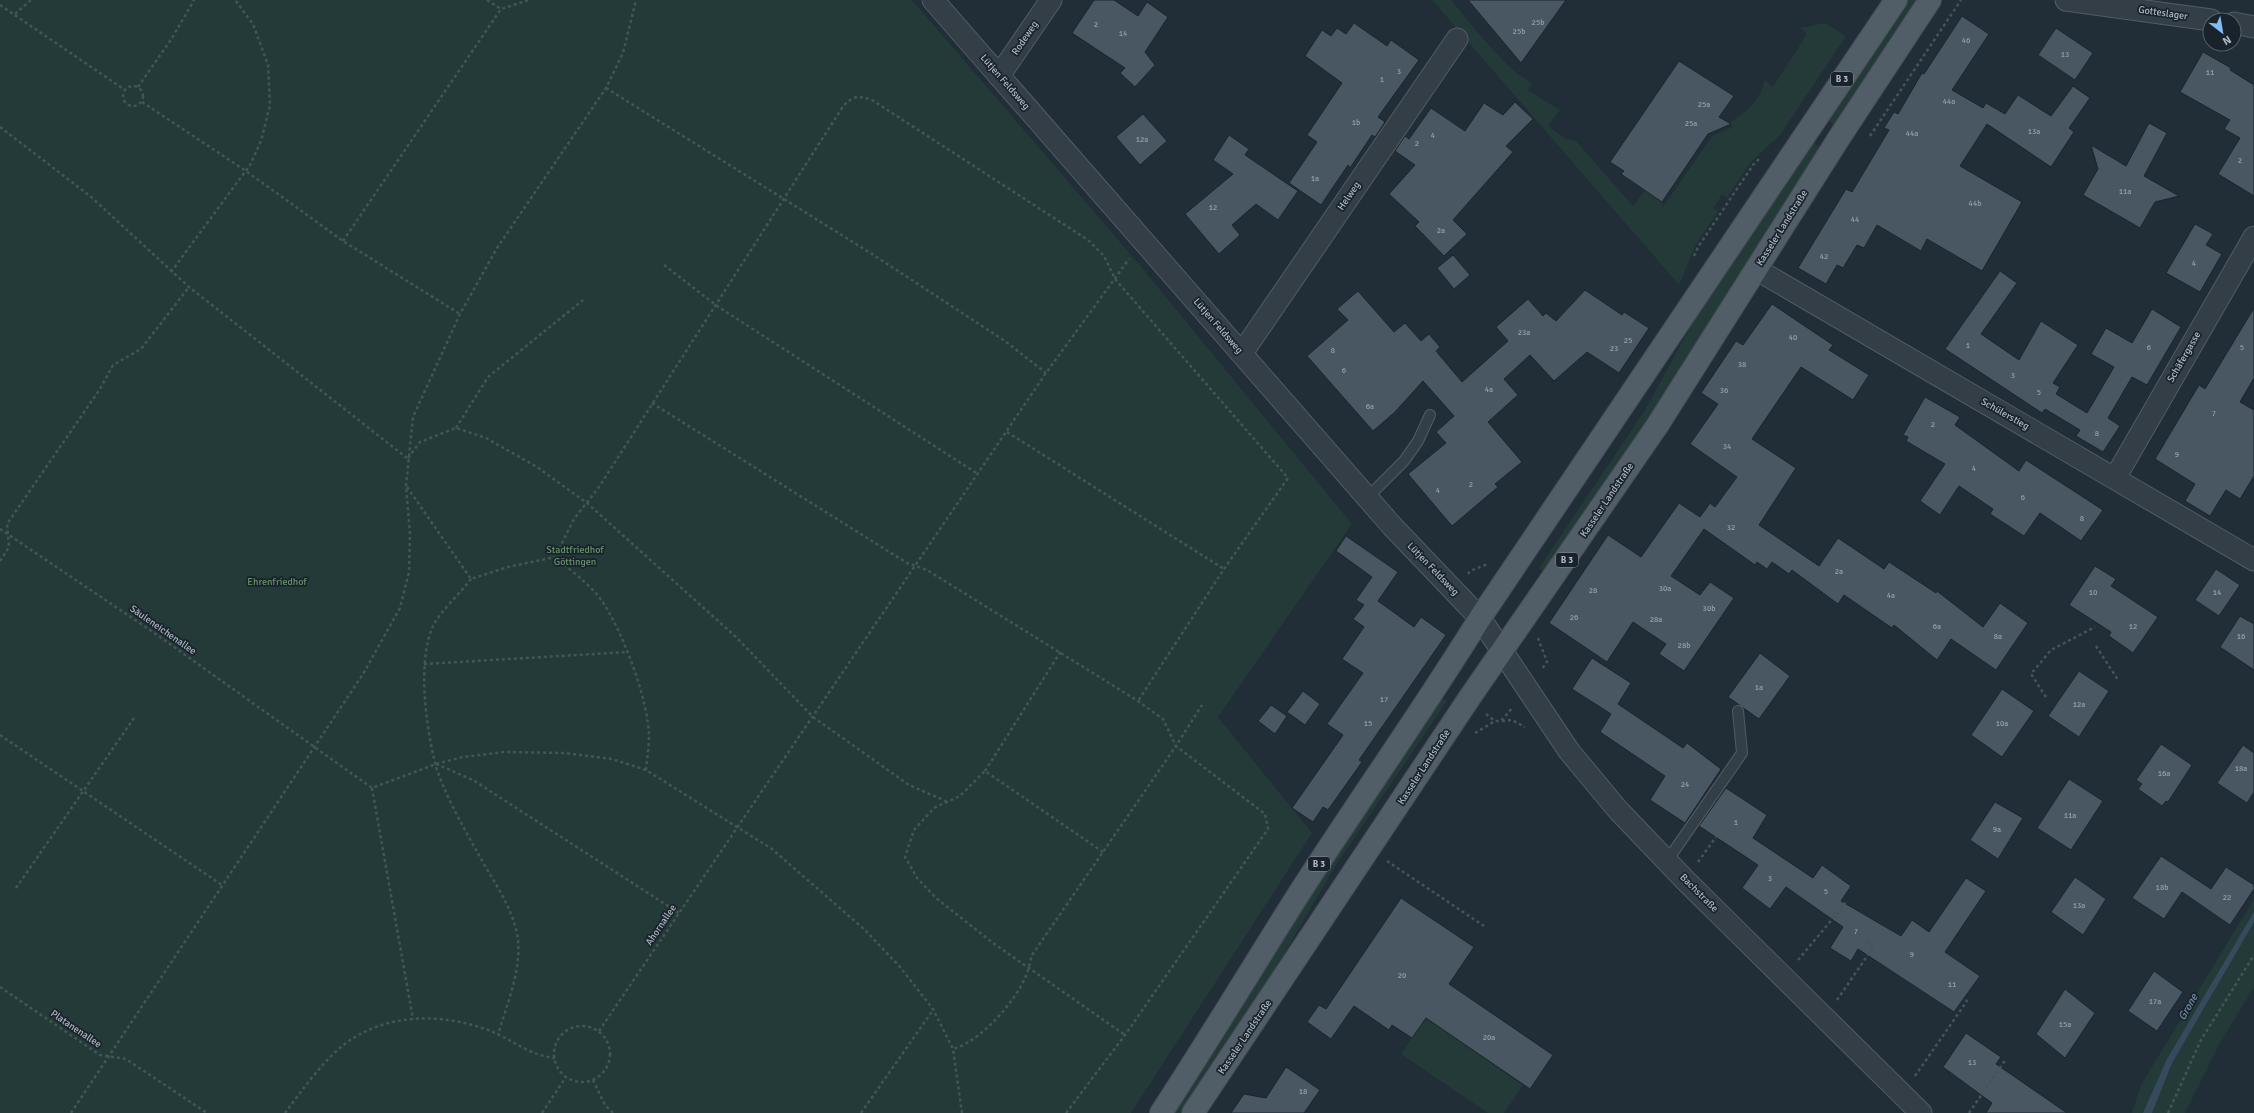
<svg xmlns="http://www.w3.org/2000/svg" width="2254" height="1113" viewBox="0 0 2254 1113" font-family="Signika,sans-serif">
	<rect width="100%" height="100%" fill="#212d37"/>
	<g fill="#243a39">
		<polygon points="0,0 912,0 1138,263 1352,524 1218,717 1312,833 1131,1113 0,1113"/>
		<path d="M1432 0H1451C1469 21 1510 75 1533 83L1528 90 1560 110 1548 126 1566 139 1575 140 1633 206 1645 190 1662 202 1663 207 1712 136 1733 127 1729 123C1746 112 1760 101 1765 80L1773 87 1807 34 1800 28 1825 23 1846 36 1780 135 1750 163 1727 198 1722 195 1713 208 1718 212 1696 244 1679 285Z"/>
		<polygon points="1908,0 1919,0 1834,125 1827,120"/>
		<polygon points="1812,142 1820,147 1650,418 1546,573 1539,568 1645,410 1703,304"/>
		<polygon points="1442,698 1447,701 1336,865 1260,995 1180,1113 1174,1113 1205,1066 1328,868"/>
		<polygon points="2254,899 2254,987 2221,1041 2185,1113 2132,1113 2141,1085"/>
		<polygon points="1426,1018 1523,1085 1504,1113 1488,1113 1401,1054"/>
	</g>
	<polygon fill="#354b5d" points="2254,912 2254,922 2172,1063 2152,1113 2143,1113 2167,1059"/>
	<g fill="#495763" stroke="#1c252e">
		<polygon points="1094,0 1114,0 1138,16 1147,2 1168,17 1145,52 1155,65 1135,87 1120,73 1125,68 1072,33"/>
		<polygon points="1468,0 1566,0 1521,63"/>
		<polygon points="1962,16 1989,34 1952,90 1983,108 1986,103 2005,114 2018,95 2051,116 2073,86 2090,98 2069,128 2074,132 2051,167 1987,124 1960,166 2022,202 1982,271 1927,239 1921,251 1877,225 1864,248 1857,245 1843,268 1837,265 1826,284 1798,268 1846,189 1852,192 1889,130 1884,128 1894,112 1898,114 1922,73 1924,74"/>
		<polygon points="1354,23 1387,46 1391,40 1419,60 1378,117 1385,122 1375,137 1372,135 1350,168 1348,165 1321,205 1289,183 1317,142 1307,135 1342,83 1305,56 1322,30 1331,36 1337,28 1346,34"/>
		<polygon points="2056,28 2093,53 2075,80 2038,55"/>
		<polygon points="2203,52 2231,68 2230,70 2254,85 2254,196 2218,174 2240,138 2224,129 2230,120 2180,92"/>
		<polygon points="1679,61 1734,96 1719,117 1731,124 1708,134 1662,202 1621,174 1624,171 1610,162"/>
		<polygon points="1515,102 1533,119 1506,146 1513,152 1453,220 1467,234 1444,256 1415,226 1419,222 1389,194 1415,165 1395,151 1405,136 1409,139 1431,108 1465,131 1484,103 1503,115"/>
		<polygon points="1143,114 1167,141 1140,165 1116,137"/>
		<polygon points="2149,123 2167,133 2144,176 2179,196 2155,202 2140,228 2083,195 2098,169 2091,145 2126,166"/>
		<polygon points="1229,135 1249,149 1245,155 1298,191 1278,220 1256,204 1232,225 1240,235 1219,254 1185,214 1233,174 1213,160"/>
		<polygon points="2195,224 2213,234 2206,245 2222,254 2200,292 2166,273"/>
		<polygon points="1453,255 1470,275 1454,289 1437,268"/>
		<polygon points="2000,271 2017,283 1981,334 2019,360 2041,321 2078,345 2053,383 2060,387 2056,394 2087,413 2114,367 2091,354 2106,328 2132,343 2152,309 2181,327 2147,385 2132,377 2108,418 2120,426 2103,452 2076,436 2080,430 2045,409 2042,413 1945,349"/>
		<polygon points="1585,290 1622,315 1624,312 1649,328 1619,373 1587,352 1554,381 1530,355 1504,379 1518,395 1488,422 1522,462 1495,484 1498,487 1452,526 1408,474 1446,443 1436,432 1454,416 1423,381 1395,412 1373,431 1307,356 1348,320 1337,309 1358,291 1394,332 1405,323 1421,341 1429,334 1440,347 1436,351 1462,382 1508,341 1496,327 1528,299 1543,316 1546,313 1556,321"/>
		<polygon points="1772,304 1833,345 1829,350 1869,375 1853,400 1801,367 1752,439 1796,468 1759,525 1819,566 1838,538 1884,569 1889,562 1936,593 1937,591 1983,627 2000,603 2028,623 1996,670 1951,639 1937,660 1894,625 1892,628 1844,595 1838,604 1792,570 1789,574 1772,562 1767,569 1757,562 1755,565 1704,529 1671,576 1700,595 1710,582 1734,598 1684,671 1659,654 1666,644 1633,622 1607,662 1549,623 1608,535 1641,557 1679,503 1700,517 1710,503 1715,507 1737,477 1690,444 1718,404 1701,393 1736,341 1743,345"/>
		<polygon points="2254,308 2254,378 2240,402 2254,410 2254,476 2240,499 2226,490 2210,516 2185,501 2195,484 2155,459 2199,385 2205,389"/>
		<polygon points="1925,397 1960,417 1955,425 2019,471 2026,460 2103,510 2081,541 2040,513 2024,536 1990,514 1993,509 1959,486 1940,515 1920,501 1945,464 1906,441 1908,437 1903,435"/>
		<polygon points="1346,536 1398,572 1378,601 1414,627 1421,617 1446,635 1359,760 1362,762 1328,810 1323,807 1313,822 1292,808 1343,735 1327,724 1363,673 1342,659 1364,627 1353,619 1364,605 1356,600 1372,577 1336,551"/>
		<polygon points="2095,566 2116,579 2111,586 2158,617 2133,653 2109,636 2111,632 2069,605"/>
		<polygon points="2216,569 2240,585 2219,616 2195,600"/>
		<polygon points="2240,616 2254,624 2254,670 2220,647"/>
		<polygon points="1760,653 1790,676 1759,719 1728,697"/>
		<polygon points="1592,658 1631,683 1618,704 1683,748 1687,743 1721,769 1685,823 1650,800 1665,776 1600,732 1611,714 1572,689"/>
		<polygon points="2079,671 2109,691 2079,737 2048,716"/>
		<polygon points="2002,689 2034,711 2002,757 1971,735"/>
		<polygon points="1303,691 1320,704 1305,725 1287,712"/>
		<polygon points="1271,705 1287,716 1275,734 1258,721"/>
		<polygon points="2161,744 2192,765 2168,802 2166,801 2162,806 2138,789 2142,784 2136,780"/>
		<polygon points="2243,745 2254,753 2254,792 2247,803 2217,783"/>
		<polygon points="2069,779 2103,801 2071,850 2037,828"/>
		<polygon points="1726,788 1767,815 1753,838 1813,878 1822,865 1851,886 1841,901 1901,936 1912,920 1929,932 1966,878 1986,891 1945,952 1980,976 1954,1012 1858,949 1851,961 1830,948 1843,927 1786,887 1770,909 1742,888 1758,865 1699,826"/>
		<polygon points="1995,802 2023,818 1998,859 1970,840"/>
		<polygon points="2161,856 2211,889 2226,867 2254,885 2254,889 2230,925 2182,892 2164,919 2132,898"/>
		<polygon points="2075,877 2106,899 2083,935 2051,912"/>
		<polygon points="1401,898 1474,947 1449,984 1553,1055 1530,1089 1426,1018 1412,1038 1392,1025 1389,1030 1354,1006 1331,1039 1307,1022 1319,1005 1326,1009"/>
		<polygon points="2154,971 2183,992 2157,1031 2128,1011"/>
		<polygon points="2065,989 2095,1013 2065,1058 2036,1034"/>
		<polygon points="1966,1033 2001,1057 1996,1064 2067,1113 1986,1113 1992,1103 1943,1067"/>
		<polygon points="1286,1067 1320,1090 1304,1113 1231,1113 1244,1094 1266,1098"/>
	</g>
	<g fill="none" stroke-linecap="round" stroke-linejoin="round">
		<g stroke="#525c65" stroke-width="12">
			<g id="lane">
				<polyline points="1367,498 1404,461 1418,441 1430,415"/>
				<polyline points="1667,861 1742,753 1738,711"/>
			</g>
		</g>
		<g stroke="#525c65" stroke-width="23">
			<g id="street">
				<polyline points="933,0 1392,526 1480,618 1569,751 1618,810 1685,880 1921,1113"/>
				<polyline points="2066,0 2211,20"/>
				<polyline points="2234,23 2254,27"/>
				<polyline points="999,76 1051,0"/>
				<polyline points="1756,269 2254,560"/>
				<polyline points="1242,353 1457,39"/>
				<polyline points="2115,478 2254,237"/>
			</g>
		</g>
		<g stroke="#414a54" stroke-width="24">
			<g id="primary">
				<path d="M1161 1113C1206 1044 1249 973 1293 903 1354 807 1420 715 1480 618L1896 0"/>
				<polyline points="1193,1113 1468,700 1657,426 1839,138 1930,0"/>
			</g>
		</g>
		<g stroke="#425656" stroke-width="2.5" stroke-dasharray="3 3" stroke-linecap="butt">
			<polyline points="487,0 501,9 529,0"/>
			<polyline points="0,5 125,90"/>
			<polyline points="15,14 31,0"/>
			<circle cx="133" cy="96" r="10"/>
			<polyline points="138,87 172,38 194,0"/>
			<polyline points="606,88 872,254 1005,341 1046,373"/>
			<polyline points="142,102 246,171 343,241 460,314"/>
			<polyline points="0,127 90,196 189,287 407,458"/>
			<polyline points="1870,136 1961,0"/>
			<polyline points="343,241 501,9"/>
			<polyline points="1694,256 1698,247 1753,165 1760,158"/>
			<polyline points="664,265 717,306 978,474"/>
			<polyline points="171,272 250,165 261,141 270,105 268,65 253,24 235,0"/>
			<path d="M652 403 907 563 927 570 1138 701 1163 719 1176 746 1032 955C1030 961 1029 969 1026 976 1015 1002 981 1041 953 1049"/>
			<polyline points="456,428 488,377 583,300"/>
			<polyline points="1007,432 1224,569"/>
			<polyline points="408,458 420,442 456,428 486,438 537,467 587,503 736,637 813,717 909,785 948,802"/>
			<polyline points="407,487 471,579 508,567 555,557"/>
			<polyline points="0,529 153,632 372,788 436,764 463,757 504,752 565,753 612,759 646,770 772,849 865,930 900,967 933,1009 953,1049 962,1113"/>
			<polyline points="0,561 9,547 7,524 100,389 113,365 141,349 189,287"/>
			<polyline points="1468,574 1470,571 1488,564"/>
			<path d="M471 579C462 591 439 613 433 626 417 661 426 726 435 763 442 789 462 825 475 848 489 875 508 899 516 929 525 963 507 1003 498 1035"/>
			<polyline points="1538,638 1547,662 1541,670"/>
			<polyline points="2096,646 2118,680"/>
			<polyline points="424,664 628,652"/>
			<polyline points="2046,697 2031,674 2051,650 2095,627"/>
			<polyline points="1486,714 1495,721"/>
			<polyline points="1502,721 1512,720 1525,727"/>
			<polyline points="1475,733 1495,721 1501,721 1513,707"/>
			<polyline points="0,735 222,885"/>
			<polyline points="436,764 473,780 679,913"/>
			<path d="M646 770C647 759 649 747 649 736 648 699 623 632 602 601 590 584 571 571 555 557L574 519 599 487 842 108C851 96 859 95 872 100L1088 240 1104 256 1115 279 1288 478 1224 569 1138 701"/>
			<polyline points="985,771 1061,651"/>
			<polyline points="372,788 413,1019"/>
			<polyline points="1103,852 985,771 960,796 934,808 914,830 905,857 917,878 936,898 993,943 1125,1035"/>
			<polyline points="1387,861 1484,926"/>
			<polyline points="1698,862 1716,837"/>
			<polyline points="16,888 134,718"/>
			<polyline points="1798,960 1845,904 1841,901"/>
			<polyline points="0,987 100,1055 126,1059 207,1113"/>
			<polyline points="1837,1000 1874,946 1864,940"/>
			<circle cx="582" cy="1054" r="28"/>
			<polyline points="599,1031 1046,373 1129,259"/>
			<polyline points="1915,1076 1967,1001 1964,999"/>
			<polyline points="593,1080 605,1105 613,1113"/>
			<polyline points="71,1113 363,674 400,608 409,572 410,534 406,486 413,417 460,314 497,248 606,88 623,53 636,0"/>
			<path d="M285 1113C304 1088 328 1053 355 1037 393 1014 441 1014 482 1028 509 1036 526 1055 555 1058"/>
			<polyline points="542,1113 566,1077"/>
			<polyline points="861,1113 933,1010"/>
			<polyline points="1066,1113 1125,1035 1268,829 1265,814 1176,746 1202,705"/>
			<polyline points="1969,1113 2006,1059"/>
			<polyline points="2168,1113 2201,1040 2254,955"/>
		</g>
		<use href="#lane" stroke="#343e47" stroke-width="10"/>
		<use href="#street" stroke="#343e47" stroke-width="21"/>
		<use href="#primary" stroke="#525e67" stroke-width="22"/>
	</g>
	<g text-anchor="middle" dominant-baseline="central" stroke-width="3.5" stroke-linejoin="round" paint-order="stroke">
		<g font-size="8" fill="#95a0ac">
			<text x="1538" y="22">25b</text>
			<text x="1096" y="24">2</text>
			<text x="1519" y="31">25b</text>
			<text x="1123" y="33">14</text>
			<text x="1966" y="40">46</text>
			<text x="2065" y="54">13</text>
			<text x="1399" y="71">3</text>
			<text x="2210" y="72">11</text>
			<text x="1382" y="79">1</text>
			<text x="1949" y="101">44a</text>
			<text x="1704" y="104">25a</text>
			<text x="1356" y="122">1b</text>
			<text x="1691" y="123">25a</text>
			<text x="2034" y="131">13a</text>
			<text x="1912" y="133">44a</text>
			<text x="1433" y="135">4</text>
			<text x="1142" y="139">12a</text>
			<text x="1417" y="143">2</text>
			<text x="2240" y="160">2</text>
			<text x="1315" y="178">1a</text>
			<text x="2125" y="191">11a</text>
			<text x="1975" y="203">44b</text>
			<text x="1213" y="207">12</text>
			<text x="1855" y="219">44</text>
			<text x="1441" y="230">2a</text>
			<text x="1824" y="256">42</text>
			<text x="2194" y="263">4</text>
			<text x="1524" y="332">23a</text>
			<text x="1793" y="337">40</text>
			<text x="1628" y="340">25</text>
			<text x="1968" y="345">1</text>
			<text x="2149" y="347">6</text>
			<text x="2242" y="347">5</text>
			<text x="1614" y="348">23</text>
			<text x="1333" y="350">8</text>
			<text x="1742" y="364">38</text>
			<text x="1344" y="370">6</text>
			<text x="2013" y="375">3</text>
			<text x="1489" y="389">4a</text>
			<text x="1724" y="390">36</text>
			<text x="2039" y="392">5</text>
			<text x="1370" y="406">6a</text>
			<text x="2214" y="413">7</text>
			<text x="1933" y="424">2</text>
			<text x="2097" y="433">8</text>
			<text x="1727" y="446">34</text>
			<text x="2177" y="454">9</text>
			<text x="1974" y="468">4</text>
			<text x="1471" y="484">2</text>
			<text x="1438" y="490">4</text>
			<text x="2023" y="497">6</text>
			<text x="2082" y="518">8</text>
			<text x="1731" y="527">32</text>
			<text x="1839" y="571">2a</text>
			<text x="1665" y="588">30a</text>
			<text x="1593" y="590">28</text>
			<text x="2093" y="592">10</text>
			<text x="2217" y="592">14</text>
			<text x="1891" y="595">4a</text>
			<text x="1709" y="608">30b</text>
			<text x="1574" y="617">26</text>
			<text x="1656" y="619">28a</text>
			<text x="1937" y="626">6a</text>
			<text x="2133" y="626">12</text>
			<text x="1998" y="636">8a</text>
			<text x="2241" y="636">16</text>
			<text x="1684" y="645">28b</text>
			<text x="1759" y="687">1a</text>
			<text x="1384" y="699">17</text>
			<text x="2079" y="704">12a</text>
			<text x="1368" y="723">15</text>
			<text x="2002" y="723">10a</text>
			<text x="2241" y="768">18a</text>
			<text x="2164" y="773">16a</text>
			<text x="1685" y="784">24</text>
			<text x="2070" y="815">11a</text>
			<text x="1736" y="822">1</text>
			<text x="1997" y="829">9a</text>
			<text x="1770" y="878">3</text>
			<text x="2162" y="887">18b</text>
			<text x="1826" y="891">5</text>
			<text x="2227" y="897">22</text>
			<text x="2079" y="905">13a</text>
			<text x="1856" y="931">7</text>
			<text x="1912" y="954">9</text>
			<text x="1402" y="975">20</text>
			<text x="1952" y="984">11</text>
			<text x="2155" y="1001">17a</text>
			<text x="2065" y="1024">15a</text>
			<text x="1489" y="1037">20a</text>
			<text x="1972" y="1062">13</text>
			<text x="1303" y="1091">18</text>
		</g>
		<g fill="#1a232c" stroke="#828c96" stroke-width="1">
			<rect x="1831" y="72" width="22" height="14" rx="3"/>
			<rect x="1556" y="553" width="22" height="14" rx="3"/>
			<rect x="1308" y="857" width="22" height="14" rx="3"/>
		</g>
		<g font-size="9" font-weight="bold" fill="#aeb9c4">
			<text x="1842" y="79">B 3</text>
			<text x="1567" y="560">B 3</text>
			<text x="1319" y="864">B 3</text>
		</g>
		<g font-size="10" fill="#aeb9c4" stroke="#1a232c">
			<text transform="translate(2163 13) rotate(8)">Gotteslager</text>
			<text transform="translate(1025 38) rotate(-56)">Rodeweg</text>
			<text transform="translate(1005 82) rotate(49)">Lütjen Feldsweg</text>
			<text transform="translate(1349 196) rotate(-56)">Helweg</text>
			<text transform="translate(1782 228) rotate(-58)">Kasseler Landstraße</text>
			<text transform="translate(1218 326) rotate(49)">Lütjen Feldsweg</text>
			<text transform="translate(2184 357) rotate(-60)">Schäfergasse</text>
			<text transform="translate(2005 414) rotate(30)">Schülerstieg</text>
			<text transform="translate(1607 500) rotate(-56)">Kasseler Landstraße</text>
			<text transform="translate(1433 569) rotate(46)">Lütjen Feldsweg</text>
			<text transform="translate(163 630) rotate(35)">Säuleneichenallee</text>
			<text transform="translate(1424 767) rotate(-57)">Kasseler Landstraße</text>
			<text transform="translate(1699 893) rotate(45)">Bachstraße</text>
			<text transform="translate(661 925) rotate(-56)">Ahornallee</text>
			<text transform="translate(76 1029) rotate(34)">Platanenallee</text>
			<text transform="translate(1245 1037) rotate(-56)">Kasseler Landstraße</text>
		</g>
		<g font-size="10" fill="#67936c" stroke="#1a232c">
			<text x="575" y="550">Stadtfriedhof<tspan x="575" dy="12">Göttingen</tspan></text>
			<text x="277" y="582">Ehrenfriedhof</text>
		</g>
		<g font-size="11" font-style="italic" fill="#708ea7" stroke="#1a232c">
			<text transform="translate(2188 1007) rotate(-60)">Grone</text>
		</g>
	</g>
	<g transform="translate(2222 32) rotate(149)"><circle r="19" fill="#1a232c" stroke="#555f69"/>
	<path d="M0-3L7 15L0 10L-7 15Z" fill="#83bdf4"/>
	<text y="-6" font-size="11" font-weight="bold" text-anchor="middle" fill="#aeb9c4">N</text>
	</g>
</svg>
